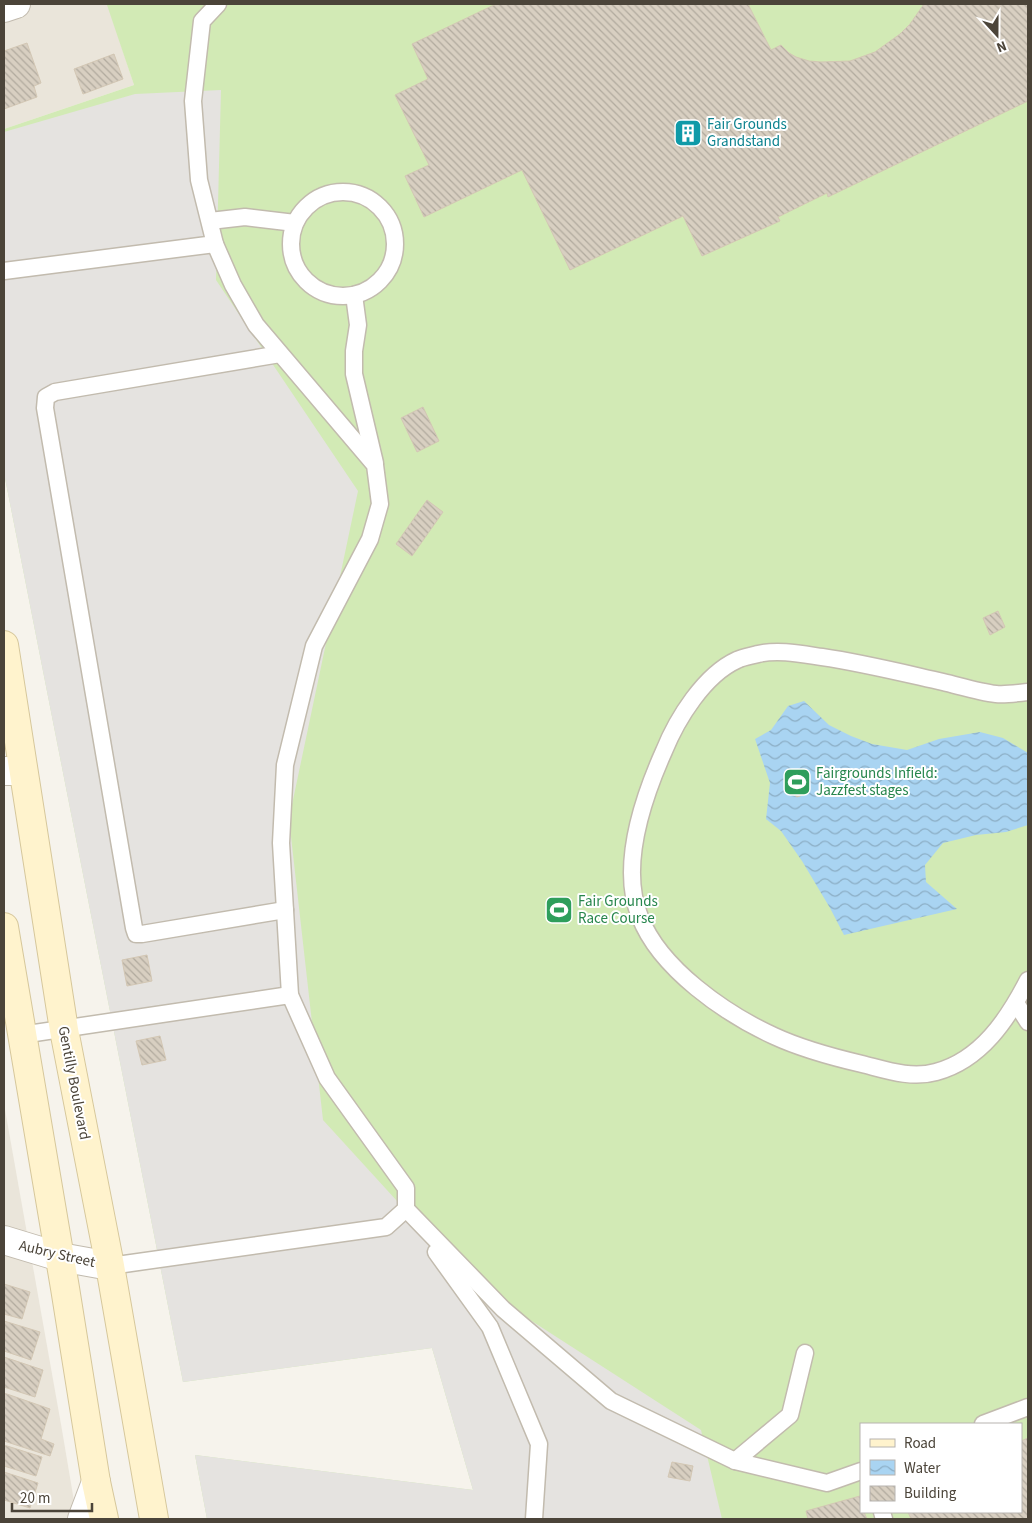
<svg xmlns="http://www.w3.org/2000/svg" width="1032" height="1523" viewBox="0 0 1032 1523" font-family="'Source Sans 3',sans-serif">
	<defs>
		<pattern id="water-waves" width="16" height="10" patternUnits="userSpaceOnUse" patternTransform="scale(1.25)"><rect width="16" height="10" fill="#a9d4f2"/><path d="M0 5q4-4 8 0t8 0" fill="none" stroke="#8caec5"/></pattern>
		<pattern id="building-back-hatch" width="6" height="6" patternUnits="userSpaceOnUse" patternTransform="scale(1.25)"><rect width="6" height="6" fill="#d8cfc1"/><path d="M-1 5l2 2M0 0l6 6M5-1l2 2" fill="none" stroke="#b1aa9e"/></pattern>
	</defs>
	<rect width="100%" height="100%" fill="#f6f3ec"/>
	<g fill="#eae5da">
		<polygon points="4,4 110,4 108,5 134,85 4,129"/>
		<polygon points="4,1104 62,1430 77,1519 4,1519"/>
	</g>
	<path fill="#d2eab5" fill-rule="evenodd" d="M110 4H1028V1519H207L195 1455 473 1490 432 1348 183 1382 4 473V129L134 85 107 5ZM861 1424H1021V1512H861Z"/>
	<polygon fill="#e5e3e0" points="221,90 216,280 358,491 289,819 323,1120 471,1282 701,1430 722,1519 207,1519 195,1455 473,1490 432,1348 183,1382 4,473 4,132 135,94"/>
	<polygon fill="url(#water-waves)" points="804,701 829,725 851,736 872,744 907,750 939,739 980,732 1003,738 1028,753 1028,825 1006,832 976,835 943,843 925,865 926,882 957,909 844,935 830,908 802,861 781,831 766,819 770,783 755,739 771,730 788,706"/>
	<g fill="url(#building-back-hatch)" stroke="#d3c7b4">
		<polygon points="496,4 748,4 771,50 781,45 789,53 796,57 809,61 821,62 850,61 875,52 900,34 910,24 924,4 1028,4 1028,101 828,197 827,193 778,217 780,221 702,256 683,216 570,270 522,170 424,217 405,176 429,165 395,95 428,79 412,44"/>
		<polygon points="27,43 41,83 34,86 37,97 4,109 4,51"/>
		<polygon points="114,54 123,79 83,94 74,69"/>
		<polygon points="423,407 439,441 417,452 401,418"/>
		<polygon points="427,500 443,512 412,556 396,544"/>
		<polygon points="998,611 1005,627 990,635 983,618"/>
		<polygon points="800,778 808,784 806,794 797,797 789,791 791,781"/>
		<polygon points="147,955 152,981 127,986 122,960"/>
		<polygon points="160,1036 166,1060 142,1065 136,1041"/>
		<polygon points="4,1284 30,1292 22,1319 4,1314"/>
		<polygon points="4,1321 40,1332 31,1360 4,1351"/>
		<polygon points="4,1357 43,1370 35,1397 4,1387"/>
		<polygon points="4,1393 50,1409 41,1439 54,1444 50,1456 4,1441"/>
		<polygon points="1028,1438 1028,1519 911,1519 908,1512 1021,1512 1021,1441"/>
		<polygon points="4,1445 42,1457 36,1476 4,1466"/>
		<polygon points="672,1462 693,1466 690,1481 668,1477"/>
		<polygon points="4,1472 38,1483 30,1508 4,1500"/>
		<polygon points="860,1496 861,1512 864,1512 867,1519 808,1519 806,1511"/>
	</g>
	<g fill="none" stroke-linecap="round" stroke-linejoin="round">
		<g stroke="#c2bbae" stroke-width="19">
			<g id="lane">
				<circle cx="343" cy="244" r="52"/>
				<polyline points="210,221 245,217 295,223"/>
				<polyline points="4,271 215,244 199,180 193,101 202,21 218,4"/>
				<polyline points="354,295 358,325 354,351 354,374 375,463"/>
				<polyline points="280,354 55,392 46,397 45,408 134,928 136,934 142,934 285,910"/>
				<path d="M1028 692C1018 693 1006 695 996 694 979 692 960 686 943 682 903 673 863 663 822 657 802 654 778 649 758 654 751 656 743 657 737 660 704 675 677 719 664 751 643 798 619 866 640 917 660 969 726 1014 774 1036 802 1049 832 1057 862 1064 886 1070 911 1079 936 1072 981 1060 1008 1019 1028 980"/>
				<polyline points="1016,1003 1028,1022"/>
				<polyline points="21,1035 290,995"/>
				<polyline points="406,1209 503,1309 611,1401 735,1461 827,1483 861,1471"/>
				<polyline points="436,1252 490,1327 539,1444 534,1519"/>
				<polyline points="110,1266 386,1227 406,1209 406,1188 327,1078 290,995 281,843 285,765 314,646 370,539 380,504 375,465 256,325 233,285 215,244"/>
				<polyline points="983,1424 1028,1407"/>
				<polyline points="735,1461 790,1415 805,1353"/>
				<polyline points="882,1512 884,1519"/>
			</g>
		</g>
		<g stroke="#c2bbae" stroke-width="30">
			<g id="street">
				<polyline points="4,8 16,4"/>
				<polyline points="4,771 23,771"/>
				<polyline points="4,1240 60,1257 110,1266"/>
				<polyline points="82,1519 96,1482"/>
			</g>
		</g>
		<g stroke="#d6c79b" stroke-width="30">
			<g id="secondary">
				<polyline points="4,645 64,1030 110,1266 154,1519"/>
				<polyline points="4,927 65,1288 96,1482 104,1519"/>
			</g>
		</g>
		<use href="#lane" stroke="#fff" stroke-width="16"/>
		<use href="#street" stroke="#fff" stroke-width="28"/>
		<use href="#secondary" stroke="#fff3cd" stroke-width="28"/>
	</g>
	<defs>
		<g id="building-square" transform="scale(1.4375)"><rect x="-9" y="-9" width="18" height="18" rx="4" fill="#0f9aa8" stroke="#fff"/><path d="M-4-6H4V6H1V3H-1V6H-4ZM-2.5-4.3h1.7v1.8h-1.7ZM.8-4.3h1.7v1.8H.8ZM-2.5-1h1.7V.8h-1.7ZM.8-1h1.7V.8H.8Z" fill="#fff"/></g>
		<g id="stadium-square" transform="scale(1.4375)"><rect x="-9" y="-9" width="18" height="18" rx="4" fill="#2e9e5b" stroke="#fff"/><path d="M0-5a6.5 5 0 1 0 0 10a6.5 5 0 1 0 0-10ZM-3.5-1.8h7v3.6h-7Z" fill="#fff"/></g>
	</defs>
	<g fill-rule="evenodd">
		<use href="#building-square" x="688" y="133"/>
		<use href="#stadium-square" x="797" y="782"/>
		<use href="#stadium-square" x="559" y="910"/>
	</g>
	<g text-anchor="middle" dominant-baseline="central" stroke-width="4" stroke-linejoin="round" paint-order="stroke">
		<g font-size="15" fill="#0d838f" stroke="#fff" text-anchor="start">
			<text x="707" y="124">Fair Grounds<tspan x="707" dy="17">Grandstand</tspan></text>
		</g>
		<g font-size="15" fill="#27864d" stroke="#fff" text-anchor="start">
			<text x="816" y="773">Fairgrounds Infield:<tspan x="816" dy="17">Jazzfest stages</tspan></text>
			<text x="578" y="901">Fair Grounds<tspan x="578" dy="17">Race Course</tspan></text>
		</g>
		<g font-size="15" fill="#4b4439" stroke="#fff">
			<text transform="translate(74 1083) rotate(79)">Gentilly Boulevard</text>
			<text transform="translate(57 1254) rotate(13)">Aubry Street</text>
		</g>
	</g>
	<rect width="1032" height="1523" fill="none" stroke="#4b4439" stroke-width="10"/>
	<rect x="860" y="1423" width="162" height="90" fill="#ffffff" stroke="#b7b4b0"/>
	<rect x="870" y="1439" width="25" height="8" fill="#fff3cd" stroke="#b7b4b0"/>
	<text x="904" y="1448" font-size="15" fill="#4b4439">Road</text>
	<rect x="870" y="1460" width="25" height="15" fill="url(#water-waves)" stroke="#b7b4b0"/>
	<text x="904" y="1473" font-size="15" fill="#4b4439">Water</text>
	<rect x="870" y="1486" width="25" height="15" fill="url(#building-back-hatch)" stroke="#b7b4b0"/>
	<text x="904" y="1498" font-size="15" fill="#4b4439">Building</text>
	<g transform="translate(997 35) rotate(159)" stroke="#ffffff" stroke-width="4" paint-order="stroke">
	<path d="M0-4L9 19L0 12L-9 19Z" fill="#4b4439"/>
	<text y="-8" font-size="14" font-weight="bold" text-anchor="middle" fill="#4b4439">N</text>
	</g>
	<path d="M12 1503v8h80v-8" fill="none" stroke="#4b4439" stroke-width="2.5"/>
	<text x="20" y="1503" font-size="15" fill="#4b4439" stroke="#ffffff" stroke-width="4" paint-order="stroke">20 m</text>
</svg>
